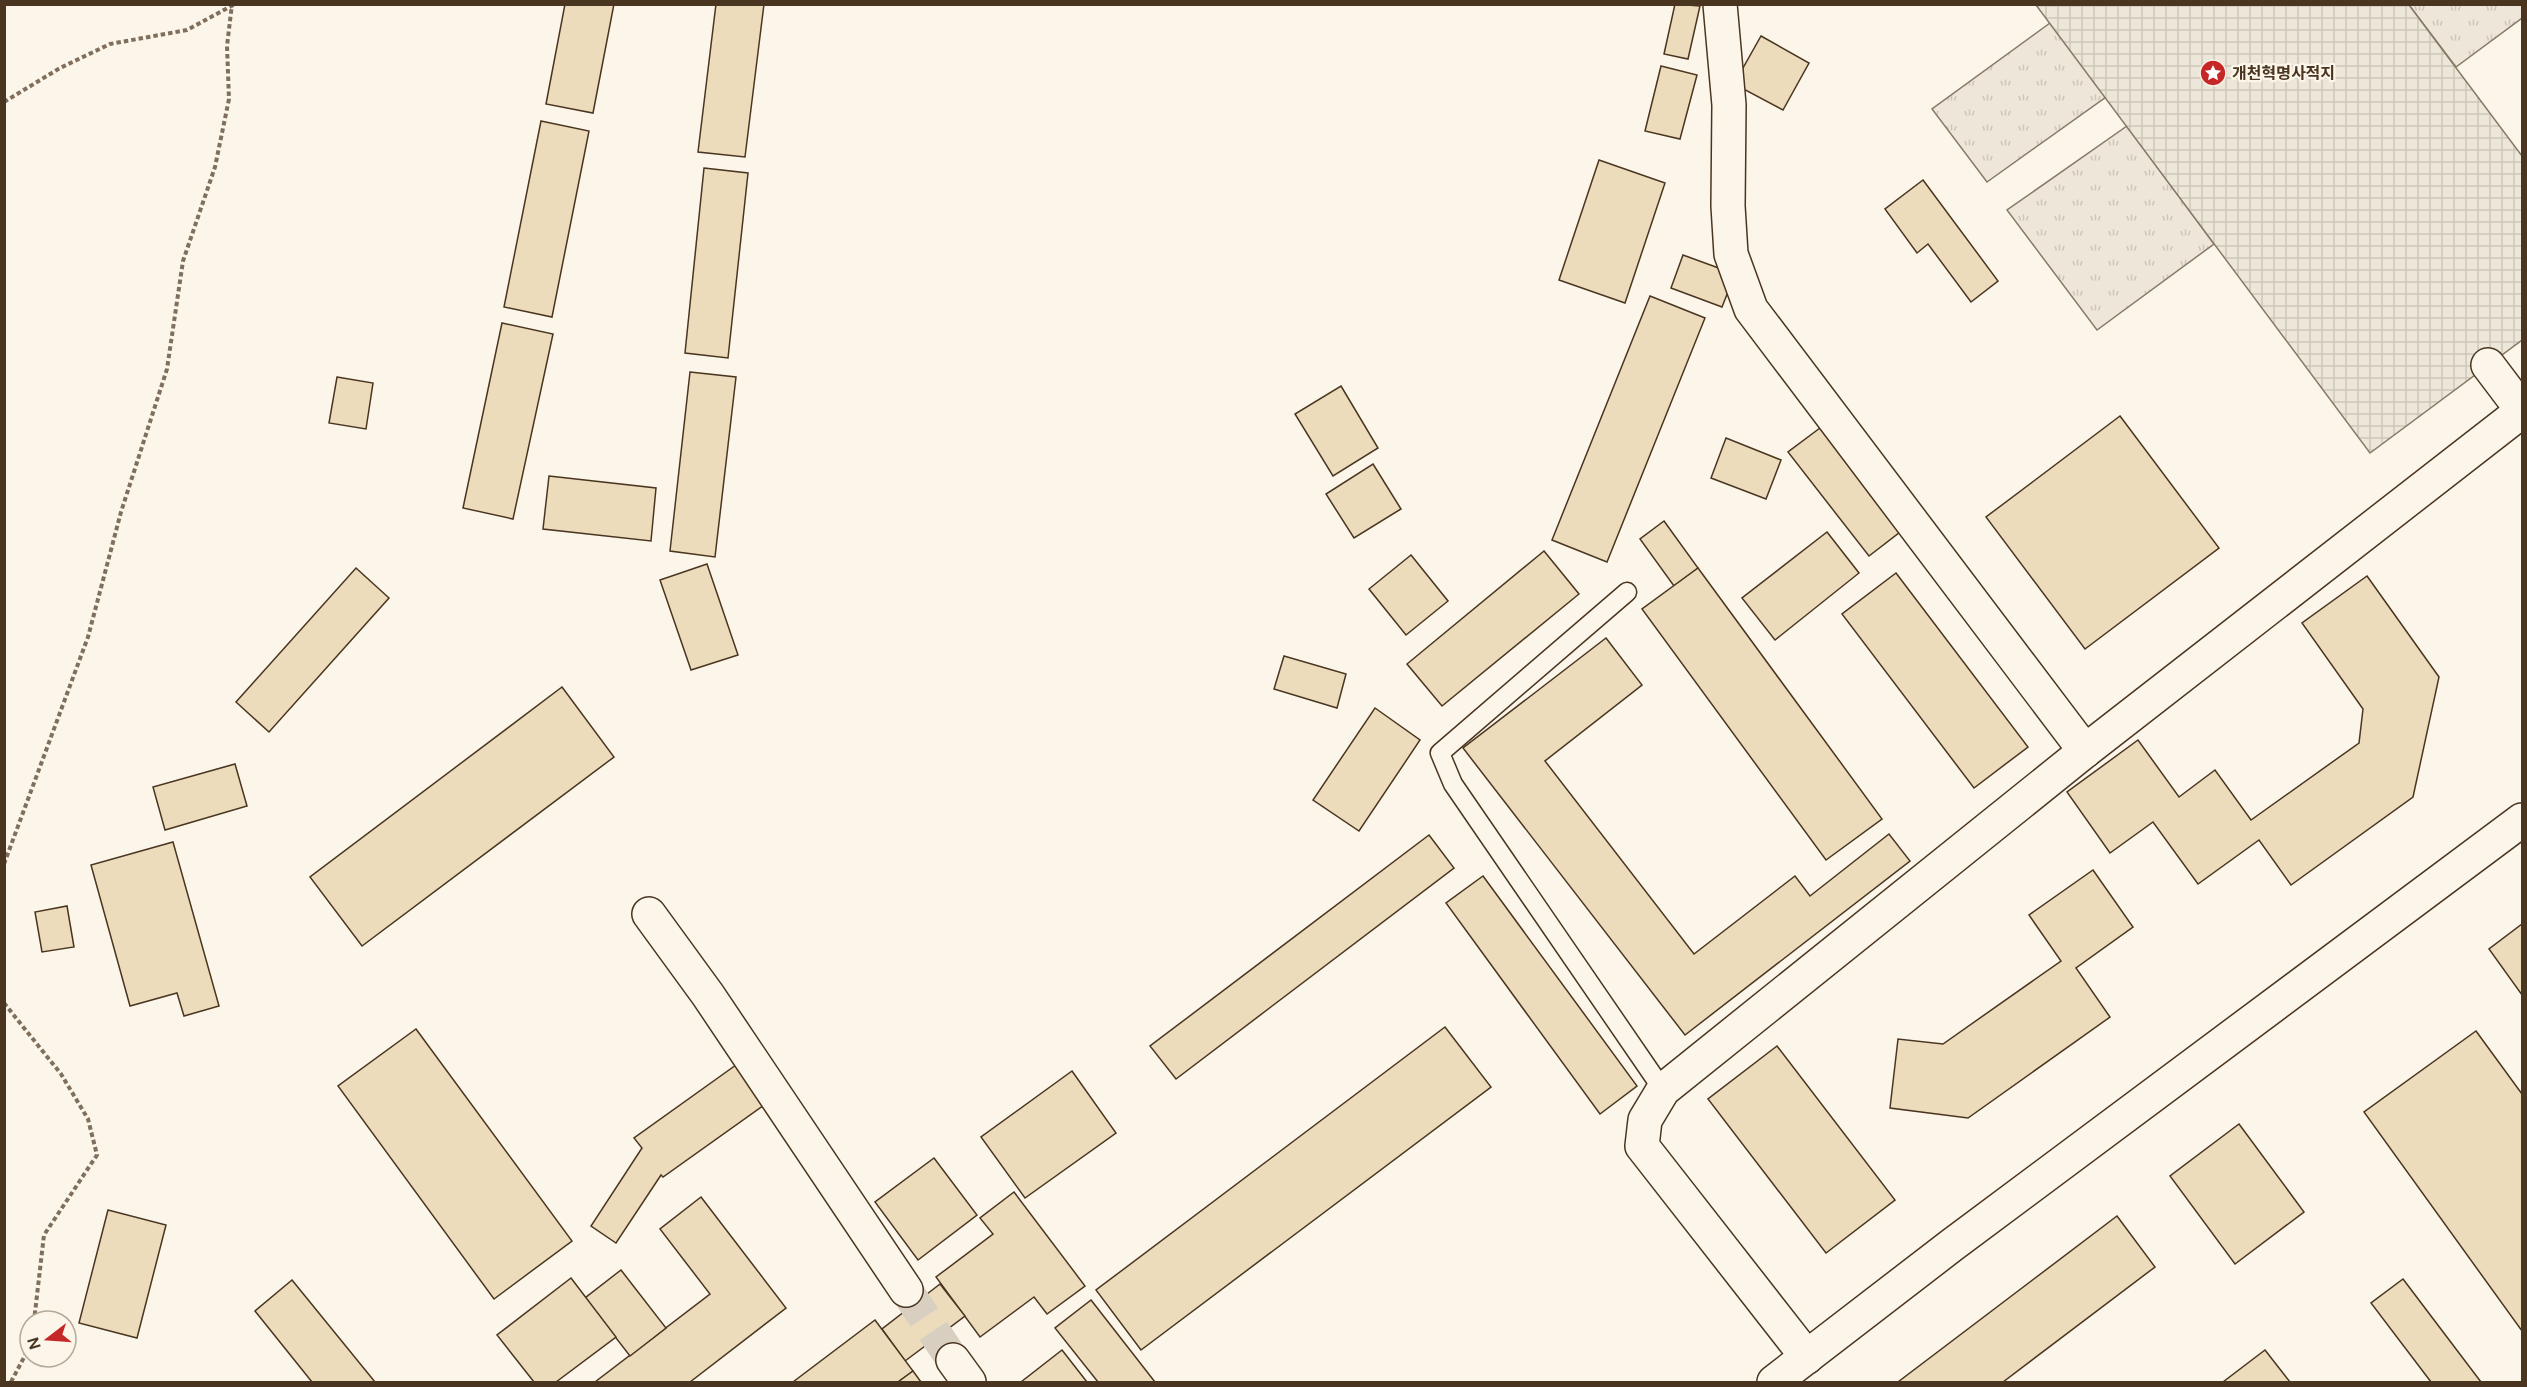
<svg xmlns="http://www.w3.org/2000/svg" width="2527" height="1387" viewBox="0 0 2527 1387" font-family="'DM Sans','Noto Sans KR',sans-serif">
	<defs>
		<pattern id="grass-tufts" width="24" height="20" patternUnits="userSpaceOnUse" patternTransform="scale(1.5)"><rect width="24" height="20" fill="#ede6d9"/><path d="M3 7l-1-3M5 7V3M7 7l1-3M15 17l-1-3M17 17v-4M19 17l1-3" fill="none" stroke="#cdc6ba"/></pattern>
		<pattern id="plaza-grid" width="8" height="8" patternUnits="userSpaceOnUse" patternTransform="scale(1.5)"><rect width="8" height="8" fill="#ede7d9"/><path d="M0 4h8M4 0v8" fill="none" stroke="#cdc7ba"/></pattern>
	</defs>
	<rect width="100%" height="100%" fill="#fbf6e9"/>
	<g fill="url(#grass-tufts)" stroke="#887966" stroke-width="1.5">
		<polygon points="2409,5 2522,5 2522,18 2456,67"/>
		<polygon points="2050,23 2106,97 1987,182 1932,109"/>
		<polygon points="2127,126 2214,244 2097,330 2007,210"/>
	</g>
	<polygon fill="url(#plaza-grid)" stroke="#887966" stroke-width="1.5" points="2036,5 2409,5 2522,156 2522,340 2370,453"/>
	<g fill="#ecdcbc" stroke="#4a3520" stroke-width="1.5">
		<polygon points="565,4 614,4 593,113 546,104"/>
		<polygon points="716,4 764,4 745,157 698,152"/>
		<polygon points="1675,4 1700,6 1688,59 1664,54"/>
		<polygon points="1761,36 1809,63 1783,110 1734,84"/>
		<polygon points="1661,66 1697,75 1680,139 1645,131"/>
		<polygon points="541,121 589,131 552,317 504,307"/>
		<polygon points="1599,160 1665,183 1625,303 1559,280"/>
		<polygon points="704,168 748,173 728,358 685,353"/>
		<polygon points="1923,180 1998,281 1971,302 1928,244 1917,253 1885,209"/>
		<polygon points="1683,255 1735,274 1722,307 1671,288"/>
		<polygon points="1650,296 1705,318 1607,562 1552,540"/>
		<polygon points="502,323 553,334 513,519 463,508"/>
		<polygon points="690,372 736,377 715,557 670,551"/>
		<polygon points="337,377 373,383 366,429 329,423"/>
		<polygon points="1341,386 1378,448 1333,476 1295,414"/>
		<polygon points="2120,416 2219,548 2085,649 1986,517"/>
		<polygon points="1820,428 1900,532 1869,556 1788,452"/>
		<polygon points="1726,438 1781,460 1766,499 1711,478"/>
		<polygon points="1373,464 1401,509 1354,538 1326,494"/>
		<polygon points="549,476 656,488 651,541 543,529"/>
		<polygon points="1664,521 1698,568 1674,586 1640,539"/>
		<polygon points="1827,532 1859,573 1775,640 1742,598"/>
		<polygon points="1544,551 1579,594 1442,706 1407,664"/>
		<polygon points="1411,555 1448,601 1406,635 1369,589"/>
		<polygon points="707,564 738,655 691,670 660,580"/>
		<polygon points="356,568 389,598 269,732 236,702"/>
		<polygon points="1698,568 1882,819 1826,860 1642,609"/>
		<polygon points="1896,573 2028,747 1974,788 1842,614"/>
		<polygon points="2367,576 2439,677 2413,797 2291,885 2259,840 2198,884 2153,822 2110,853 2067,792 2138,740 2179,797 2215,770 2251,820 2359,743 2363,709 2302,623"/>
		<polygon points="1606,638 1642,685 1545,761 1694,954 1795,876 1810,896 1889,834 1910,861 1685,1035 1463,748"/>
		<polygon points="1284,656 1346,674 1337,708 1274,689"/>
		<polygon points="562,687 614,757 362,946 310,877"/>
		<polygon points="1375,708 1420,740 1359,831 1313,800"/>
		<polygon points="235,764 247,806 165,830 153,787"/>
		<polygon points="1429,835 1454,868 1176,1079 1150,1046"/>
		<polygon points="173,842 219,1006 184,1016 177,993 130,1006 91,865"/>
		<polygon points="2093,870 2133,927 2076,968 2110,1017 1968,1118 1890,1108 1898,1039 1943,1044 2061,961 2029,915"/>
		<polygon points="1483,876 1637,1086 1600,1114 1446,903"/>
		<polygon points="67,906 74,947 42,952 35,912"/>
		<polygon points="2522,924 2522,995 2489,949"/>
		<polygon points="1445,1027 1491,1087 1141,1350 1096,1290"/>
		<polygon points="416,1029 572,1241 494,1299 338,1086"/>
		<polygon points="2476,1031 2522,1094 2522,1331 2364,1112"/>
		<polygon points="1777,1046 1895,1200 1826,1253 1708,1099"/>
		<polygon points="736,1065 764,1105 663,1177 661,1175 616,1243 591,1226 642,1148 634,1138"/>
		<polygon points="1072,1071 1116,1133 1025,1198 981,1137"/>
		<polygon points="2239,1124 2304,1212 2235,1264 2170,1176"/>
		<polygon points="934,1158 977,1215 918,1260 875,1202"/>
		<polygon points="1014,1192 1085,1286 1047,1314 1034,1297 980,1337 936,1277 993,1234 980,1218"/>
		<polygon points="701,1197 786,1308 690,1382 595,1382 710,1294 660,1229"/>
		<polygon points="108,1210 166,1225 137,1338 79,1323"/>
		<polygon points="2117,1216 2155,1267 2003,1382 1898,1382"/>
		<polygon points="621,1270 666,1328 630,1356 585,1298"/>
		<polygon points="571,1278 616,1337 556,1382 534,1382 497,1335"/>
		<polygon points="2403,1279 2481,1382 2431,1382 2371,1303"/>
		<polygon points="292,1280 375,1382 312,1382 255,1311"/>
		<polygon points="940,1284 965,1316 905,1361 882,1329"/>
		<polygon points="1091,1300 1155,1382 1098,1382 1055,1328"/>
		<polygon points="875,1320 913,1371 898,1382 793,1382"/>
		<polygon points="1062,1350 1087,1382 1021,1382"/>
		<polygon points="2265,1350 2290,1382 2223,1382"/>
		<polygon points="913,1371 921,1382 898,1382"/>
	</g>
	<g fill="none" stroke-linecap="round" stroke-linejoin="round">
		<polyline stroke="#d8cfc1" stroke-width="33" stroke-dasharray="33 16" stroke-linecap="butt" points="906,1290 953,1360"/>
		<g stroke="#4a3520" stroke-width="21">
			<polyline id="lane" points="1627,592 1440,753 1453,784 1663,1090"/>
		</g>
		<g stroke="#4a3520" stroke-width="36">
			<g id="street">
				<polyline points="1720,4 1729,105 1728,206 1731,254 1751,309 2085,751"/>
				<polyline points="2488,365 2522,410"/>
				<polyline points="649,914 708,995 906,1290"/>
				<polyline points="1807,1357 1642,1146 1645,1120 1663,1090 2085,751 2522,411"/>
				<polyline points="953,1360 969,1382"/>
			</g>
		</g>
		<g stroke="#4a3520" stroke-width="36">
			<polyline id="primary" points="1774,1382 1952,1245 2522,820"/>
		</g>
		<g stroke="#7f6f5c" stroke-width="4" stroke-dasharray="4.5 3" stroke-linecap="butt">
			<polyline points="4,102 60,68 110,44 187,30 235,4"/>
			<polyline points="4,864 88,637 121,512 167,369 183,261 215,167 229,99 227,46 232,4"/>
			<polyline points="4,1003 61,1074 88,1119 97,1155 44,1235 34,1321"/>
			<polyline points="11,1382 30,1346"/>
		</g>
		<use href="#lane" stroke="#fbf6e9" stroke-width="18"/>
		<use href="#street" stroke="#fbf6e9" stroke-width="33"/>
		<use href="#primary" stroke="#fbf6e9" stroke-width="33"/>
	</g>
	<defs>
		<g id="sight-disc" transform="scale(1.35)"><circle r="9.5" fill="#c62828" stroke="#fbf6e9"/><path d="M0-6L1.8-2.2L6-1.7L2.9 1.2L3.7 5.4L0 3.3L-3.7 5.4L-2.9 1.2L-6-1.7L-1.8-2.2Z" fill="#fff"/></g>
	</defs>
	<g fill-rule="evenodd">
		<use href="#sight-disc" x="2213" y="73"/>
	</g>
	<g text-anchor="middle" dominant-baseline="central" stroke-width="4.5" stroke-linejoin="round" paint-order="stroke">
		<g font-size="16" font-weight="bold" fill="#4a3520" stroke="#fbf6e9" text-anchor="start">
			<text x="2232" y="73">개천혁명사적지</text>
		</g>
	</g>
	<rect width="2527" height="1387" fill="none" stroke="#4a3520" stroke-width="12"/>
	<g transform="translate(48 1339) rotate(253)"><circle r="28" fill="#fbf6e9" stroke="#b4a999" stroke-width="1.5"/>
	<path d="M0-4.5L10 22L0 15L-10 22Z" fill="#c62828"/>
	<text y="-9" font-size="16" font-weight="bold" text-anchor="middle" fill="#4a3520">N</text>
	</g>
</svg>
